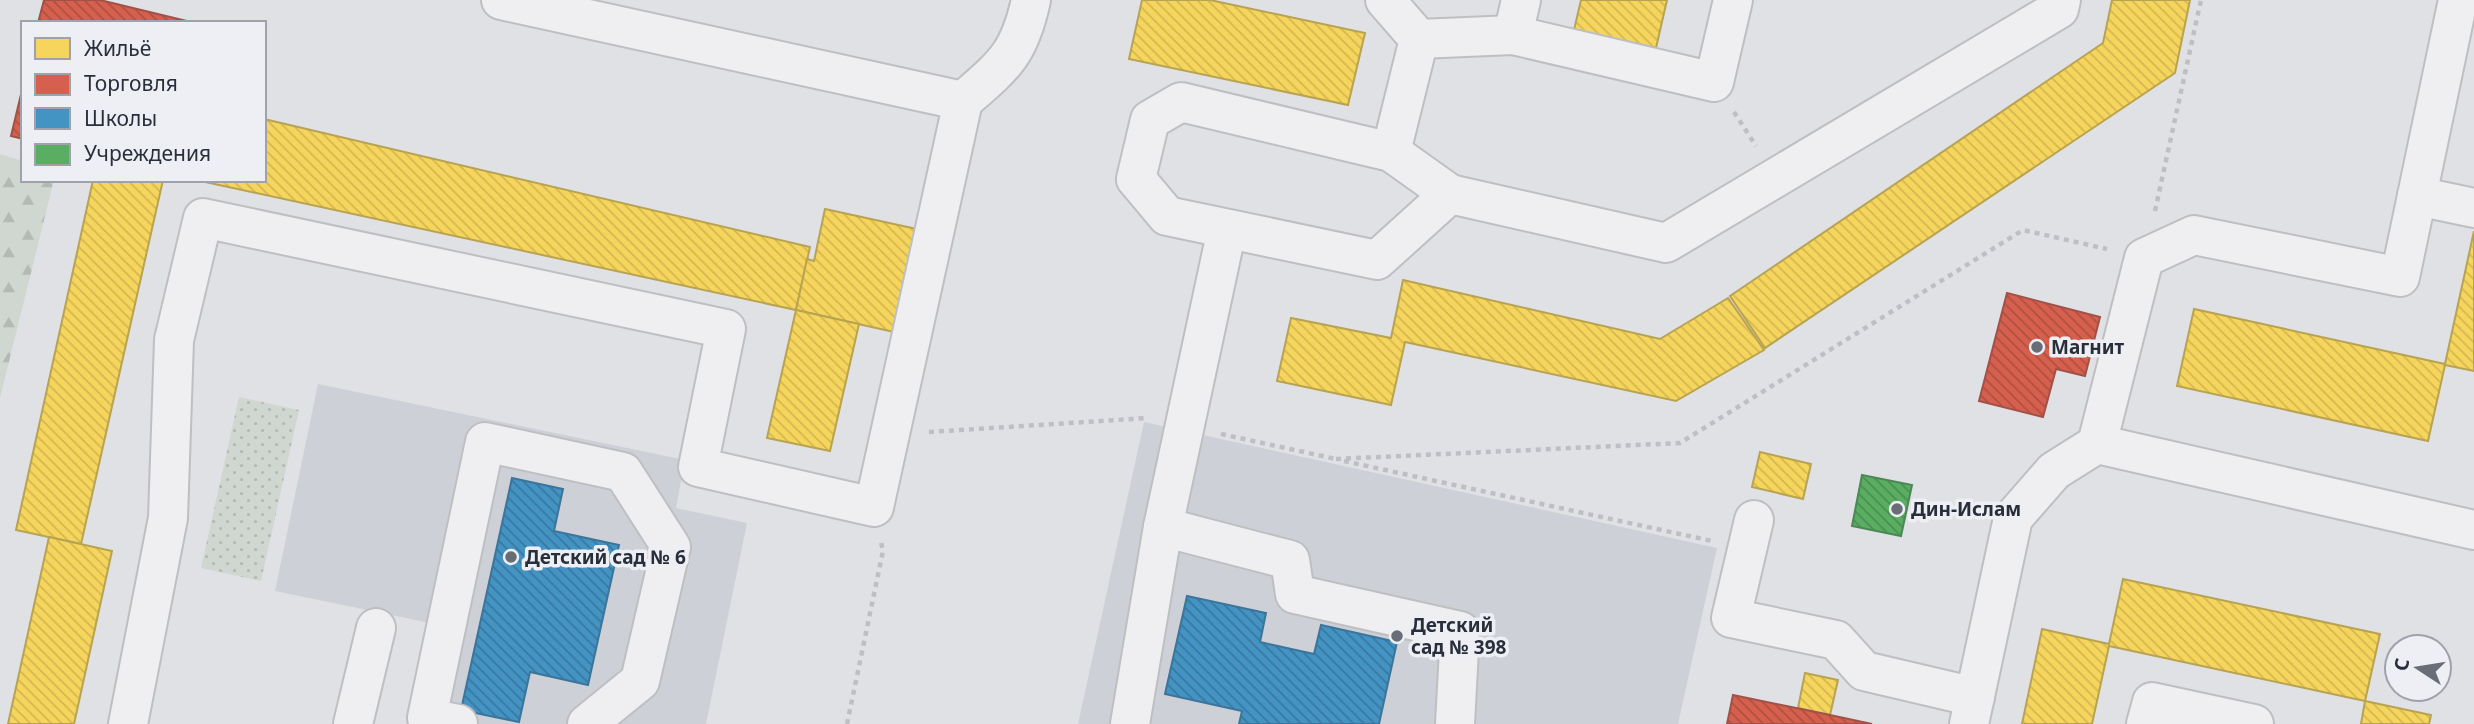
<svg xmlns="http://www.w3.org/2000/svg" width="2474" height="724" viewBox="0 0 2474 724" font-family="'Noto Sans',sans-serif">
	<defs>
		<pattern id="forest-firs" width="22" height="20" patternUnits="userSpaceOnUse" patternTransform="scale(1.75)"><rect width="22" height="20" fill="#d0d7d0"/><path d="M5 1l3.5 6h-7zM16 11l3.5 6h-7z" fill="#b3b9b4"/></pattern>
		<pattern id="park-dots" width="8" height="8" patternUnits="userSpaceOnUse" patternTransform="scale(1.75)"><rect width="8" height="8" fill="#d0d7d0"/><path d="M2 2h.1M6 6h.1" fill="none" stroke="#b3b9b4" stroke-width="1.8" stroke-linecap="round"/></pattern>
		<pattern id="homes-back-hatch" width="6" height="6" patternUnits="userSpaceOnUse" patternTransform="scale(1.75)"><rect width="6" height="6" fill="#f6d55c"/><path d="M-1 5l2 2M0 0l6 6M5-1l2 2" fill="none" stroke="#d3b751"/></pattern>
		<pattern id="shops-back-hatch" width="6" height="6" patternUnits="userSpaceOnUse" patternTransform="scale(1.75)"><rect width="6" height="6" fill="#d6604d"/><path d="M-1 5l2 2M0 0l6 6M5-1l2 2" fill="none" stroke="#ae5041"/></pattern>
		<pattern id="schools-back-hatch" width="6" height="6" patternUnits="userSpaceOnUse" patternTransform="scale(1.75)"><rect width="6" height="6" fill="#4393c3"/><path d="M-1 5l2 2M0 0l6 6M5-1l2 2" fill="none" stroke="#3878a0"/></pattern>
		<pattern id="public-back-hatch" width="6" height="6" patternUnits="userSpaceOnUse" patternTransform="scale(1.75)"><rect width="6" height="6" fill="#5aae61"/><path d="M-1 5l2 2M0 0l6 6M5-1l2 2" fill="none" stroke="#4a8e51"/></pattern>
	</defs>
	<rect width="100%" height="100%" fill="#e0e1e4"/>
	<g fill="#ced0d7">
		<polygon points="318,384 685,460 676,508 747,523 706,724 415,724 435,624 275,591"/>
		<polygon points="1144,422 1717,548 1678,724 1078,724"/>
	</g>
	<polygon fill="url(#forest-firs)" points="0,154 23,161 23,180 54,180 0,398"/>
	<polygon fill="url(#park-dots)" points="239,397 299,410 261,581 201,568"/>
	<g fill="url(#homes-back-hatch)" stroke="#b8a352" stroke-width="2">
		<polygon points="1142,0 1210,0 1365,33 1348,105 1129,59"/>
		<polygon points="1581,0 1667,0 1656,48 1574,30"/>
		<polygon points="2112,0 2190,0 2175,73 1765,348 1730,296 2103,43"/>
		<polygon points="264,119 810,247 796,310 196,180 264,180"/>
		<polygon points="93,180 163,180 81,544 16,530"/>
		<polygon points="825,209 917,229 894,332 796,310 807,259 814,261"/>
		<polygon points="2474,231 2474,371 2445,365 2428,441 2177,386 2194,309 2445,364"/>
		<polygon points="1403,280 1660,339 1728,298 1764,350 1676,401 1405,342 1391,405 1277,381 1291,318 1391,338"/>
		<polygon points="796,310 859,324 830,451 767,438"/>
		<polygon points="1760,452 1811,464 1803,499 1752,487"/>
		<polygon points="49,537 112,551 74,724 8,724"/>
		<polygon points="2123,579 2380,634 2365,701 2109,646 2092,724 2022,724 2042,629 2109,644"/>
		<polygon points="1805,673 1838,680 1830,715 1798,708"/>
		<polygon points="2365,701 2431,715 2429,724 2361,724"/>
	</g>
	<g fill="url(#shops-back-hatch)" stroke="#a25148" stroke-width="2">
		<polygon points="44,0 100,0 195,23 38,23"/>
		<polygon points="23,86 23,139 11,136"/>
		<polygon points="2007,293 2100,317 2085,376 2056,369 2043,417 1979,401"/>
		<polygon points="1733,695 1830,715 1872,724 1727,724"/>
	</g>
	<g fill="url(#schools-back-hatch)" stroke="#3b759a" stroke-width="2">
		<polygon points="512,478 563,489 554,531 619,545 588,685 530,672 519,722 461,710"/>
		<polygon points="1187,596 1266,613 1260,642 1314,654 1321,625 1397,642 1379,724 1239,724 1242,711 1165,694"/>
	</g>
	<polygon fill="url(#public-back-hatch)" stroke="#4b8856" stroke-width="2" points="1862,475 1912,485 1901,536 1852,526"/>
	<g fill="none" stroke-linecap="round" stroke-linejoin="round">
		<g stroke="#bebfc2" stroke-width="42">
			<g id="minor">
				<polyline points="1385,0 1419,39 1391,152"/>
				<polyline points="1521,0 1513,35 1714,82 1733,0"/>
				<polyline points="1419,39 1513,35"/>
				<path d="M963 101C1004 65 1019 55 1031 0"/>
				<polygon points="1181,102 1391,152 1450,194 1377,260 1167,216 1136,179 1150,120"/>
				<polyline points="1450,194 1666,243 2059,9 2061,0"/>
				<polyline points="2417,196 2474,208"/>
				<polyline points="2097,444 2144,258 2194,235 2400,277 2458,0"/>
				<polyline points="1754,520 1731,618 1836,640 1864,671 1975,697"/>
				<polyline points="1163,527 1290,560 1295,594 1460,631 1455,724"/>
				<polyline points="128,724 168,518 174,340 203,218 726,329 698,467 874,507 963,101 501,0"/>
				<polyline points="353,724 376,628"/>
				<polyline points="458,724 427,718 485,442 623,472 671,547 640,681 587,724"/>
				<polyline points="1130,724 1163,527 1227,229"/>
				<polyline points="1969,724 2013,518 2054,471 2097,444 2474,530"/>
				<polyline points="2146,724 2152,702 2254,724"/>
			</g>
		</g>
		<g stroke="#bebfc4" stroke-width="4.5" stroke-dasharray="5 5" stroke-linecap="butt">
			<polyline points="1734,112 1756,146"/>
			<polyline points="2155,211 2201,0"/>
			<polyline points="929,432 1148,418"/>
			<polyline points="1221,434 1336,459"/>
			<polyline points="1336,459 1680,443 2023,230 2107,249"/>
			<polyline points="1344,461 1712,541"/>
			<polyline points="847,724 883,551 881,542"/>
		</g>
		<use href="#minor" stroke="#efeff1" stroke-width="38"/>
	</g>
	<g fill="#696d76" stroke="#edeff4" stroke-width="2.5">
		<circle cx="2037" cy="347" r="7"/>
		<circle cx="1897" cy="509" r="7"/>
		<circle cx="511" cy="557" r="7"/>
		<circle cx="1397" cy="636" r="7"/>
	</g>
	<g text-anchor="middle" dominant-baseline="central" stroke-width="7" stroke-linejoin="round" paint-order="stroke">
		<g font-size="19" font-weight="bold" fill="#292e3b" stroke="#edeff4" text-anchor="start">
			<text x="2051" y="347">Магнит</text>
			<text x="1911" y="509">Дин-Ислам</text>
			<text x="525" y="557">Детский сад № 6</text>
			<text x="1411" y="625">Детский<tspan x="1411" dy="22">сад № 398</tspan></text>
		</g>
	</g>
	<rect x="21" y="21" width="245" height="161" fill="#edeff4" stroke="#9fa2aa" stroke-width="2"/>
	<rect x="35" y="38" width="35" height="21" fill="#f6d55c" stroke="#9fa2aa" stroke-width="2"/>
	<text x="84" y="56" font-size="21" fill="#292e3b">Жильё</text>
	<rect x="35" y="74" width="35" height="21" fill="#d6604d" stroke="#9fa2aa" stroke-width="2"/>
	<text x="84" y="91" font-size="21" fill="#292e3b">Торговля</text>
	<rect x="35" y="108" width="35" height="21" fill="#4393c3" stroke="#9fa2aa" stroke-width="2"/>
	<text x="84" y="126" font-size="21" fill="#292e3b">Школы</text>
	<rect x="35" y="144" width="35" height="21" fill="#5aae61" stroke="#9fa2aa" stroke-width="2"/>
	<text x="84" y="161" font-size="21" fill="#292e3b">Учреждения</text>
	<g transform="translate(2418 668) rotate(282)"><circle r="33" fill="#edeff4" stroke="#9fa2aa" stroke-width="2"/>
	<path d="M0-5L12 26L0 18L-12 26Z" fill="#696d76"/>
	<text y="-10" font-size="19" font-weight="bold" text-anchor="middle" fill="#292e3b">С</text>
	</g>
</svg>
